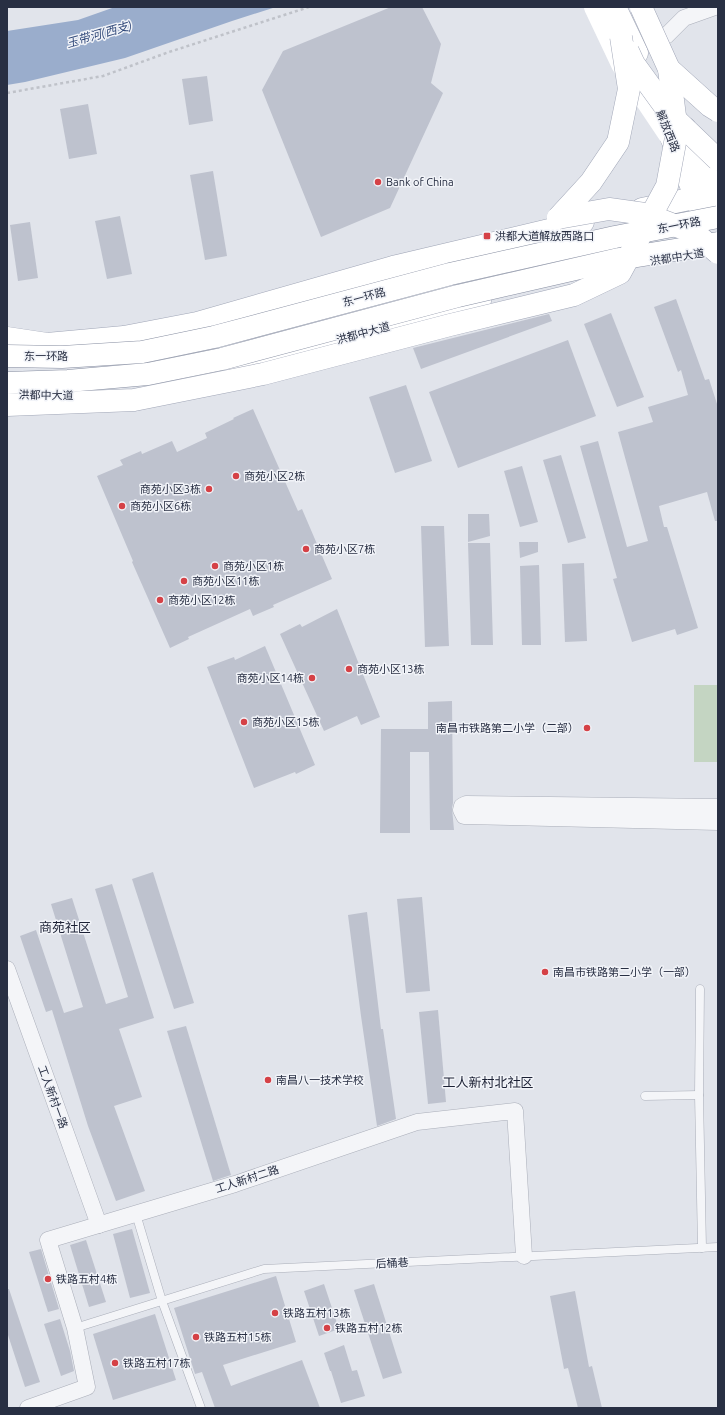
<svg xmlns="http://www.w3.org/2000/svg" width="725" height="1415" viewBox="0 0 725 1415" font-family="Ubuntu,'Noto Sans SC',sans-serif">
	<rect width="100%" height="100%" fill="#e1e4eb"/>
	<rect fill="#c4d5c2" x="694" y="685" width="24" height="77"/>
	<polygon fill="#9aadcc" points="115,7 276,7 232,21 125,58 25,82 7,85 7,31 78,20"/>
	<g fill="#bec2ce">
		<polygon points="391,7 422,7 441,44 431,83 443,93 390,208 321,237 262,90 283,51"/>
		<polygon points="207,76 213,121 189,125 182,79"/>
		<polygon points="88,104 97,154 69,159 60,109"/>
		<polygon points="213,171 227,256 205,260 190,175"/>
		<polygon points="120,216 132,274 107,279 95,221"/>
		<polygon points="30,222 38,278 18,281 10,225"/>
		<polygon points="676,299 705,380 709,379 718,407 718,521 715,521 707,492 659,506 664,527 667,527 698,628 677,635 675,629 632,642 613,579 617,578 580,446 598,441 627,547 648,541 618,432 653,422 648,407 688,395 681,370 678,372 654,307"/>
		<polygon points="611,313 644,397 617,407 584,324"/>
		<polygon points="549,314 552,321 421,369 413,348"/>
		<polygon points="568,340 596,416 458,468 429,392"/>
		<polygon points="406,385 432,461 395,473 369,397"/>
		<polygon points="253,409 298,511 302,509 332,579 273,605 274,607 253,616 250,609 188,637 189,639 170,648 132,562 133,561 97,476 123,465 120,460 141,451 142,454 172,441 177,452 207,438 205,433 234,419 233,418"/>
		<polygon points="561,455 586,538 568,543 543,460"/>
		<polygon points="522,466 538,522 520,527 504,471"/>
		<polygon points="468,514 489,514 490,536 468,542"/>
		<polygon points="421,526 444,526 449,646 425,647"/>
		<polygon points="519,542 538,542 538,552 520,558"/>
		<polygon points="468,543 490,543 493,645 471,645"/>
		<polygon points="584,563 587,641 565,642 562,564"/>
		<polygon points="539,565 541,645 522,645 520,566"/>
		<polygon points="337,609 380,717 361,725 357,716 324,731 280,634 300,624 302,627"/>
		<polygon points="265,646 315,765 296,774 295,772 254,788 207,667 234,657 235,660"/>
		<polygon points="452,701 453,803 452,808 454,830 430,830 429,752 410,752 410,833 380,833 381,729 428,729 428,702"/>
		<polygon points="153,872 194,1003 174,1009 132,879"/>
		<polygon points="112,884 154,1018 119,1029 142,1097 114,1106 145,1191 116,1201 88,1126 52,1010 46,1012 20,936 36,930 64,1013 83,1007 51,904 72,898 106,1004 128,997 95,889"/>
		<polygon points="422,897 430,991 406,993 397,899"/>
		<polygon points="367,912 381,1029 383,1029 396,1119 377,1126 361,1016 348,915"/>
		<polygon points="438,1010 446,1102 428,1104 419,1012"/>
		<polygon points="186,1026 231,1175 213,1181 167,1031"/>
		<polygon points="132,1229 150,1293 130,1298 113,1234"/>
		<polygon points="86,1240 106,1302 89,1307 70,1245"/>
		<polygon points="41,1249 59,1309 48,1312 29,1252"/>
		<polygon points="276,1276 296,1342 223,1365 231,1386 302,1360 320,1408 215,1408 202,1372 195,1374 174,1308"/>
		<polygon points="324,1284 339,1329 319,1336 304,1291"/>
		<polygon points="374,1284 402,1373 383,1379 354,1290"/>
		<polygon points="7,1289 9,1289 40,1382 25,1387 7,1332"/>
		<polygon points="575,1291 589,1367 592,1366 602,1408 578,1408 568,1368 564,1369 550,1296"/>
		<polygon points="155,1314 176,1380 113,1400 93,1334"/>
		<polygon points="60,1319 70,1351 74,1371 61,1376 44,1324"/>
		<polygon points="344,1345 352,1371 357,1370 365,1396 341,1403 331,1371 330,1371 324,1353"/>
	</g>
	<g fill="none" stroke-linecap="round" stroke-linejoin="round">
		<g stroke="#aaaeb9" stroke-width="9">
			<g id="service">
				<polyline points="700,989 699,1095 702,1248"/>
				<polyline points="645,1096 699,1095"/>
				<polyline points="136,1214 162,1301 201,1408"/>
				<polyline points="75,1328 264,1269 718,1247"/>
			</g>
		</g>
		<g stroke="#aaaeb9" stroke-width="17">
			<g id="minor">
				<polyline points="666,36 684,18 715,7"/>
				<polyline points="718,807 466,804 462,806 461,810 464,816 718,822"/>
				<polyline points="7,969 99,1225"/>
				<polyline points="28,1408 87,1387 75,1328 48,1240 235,1184 417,1122 515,1111 524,1256"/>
			</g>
		</g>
		<g stroke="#a0a6b7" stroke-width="23">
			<g id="primary">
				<polyline points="615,7 637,53"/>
				<polyline points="685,128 718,199"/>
				<polyline points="671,137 701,210"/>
				<polyline points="642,209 718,193"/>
				<polyline points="7,338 47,344 124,337 197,323 393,267 583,222"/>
				<polyline points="193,378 300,351 480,301"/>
			</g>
		</g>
		<polyline stroke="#bfc2c9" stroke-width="2.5" stroke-dasharray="3 3" stroke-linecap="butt" points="7,93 103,76 169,52 309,7"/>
		<use href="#service" stroke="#f4f5f8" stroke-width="8"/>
		<use href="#minor" stroke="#f4f5f8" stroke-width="16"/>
		<polyline stroke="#fff" stroke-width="22" points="595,7 622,64 671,137"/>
		<use href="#primary" stroke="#fff" stroke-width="22"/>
		<g stroke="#a0a6b7" stroke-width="23" stroke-linecap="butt">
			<g id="primary-bridge">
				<polyline points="628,51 634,64 671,115 718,160"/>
				<polyline points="669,69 710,106 718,111"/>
				<polyline points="558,218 591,182 618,142 629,89 621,37"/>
				<polyline points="558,218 609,209 645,214 695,233 718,253"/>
				<polyline points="7,405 134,400 263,374 450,325 574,295 620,273 667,186 677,132 669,69 641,7"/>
			</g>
		</g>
		<g stroke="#888fa2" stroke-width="23" stroke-linecap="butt">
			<g id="trunk-bridge">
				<polyline points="7,356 62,357 142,352 214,337 450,274 615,237 718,217"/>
				<polyline points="7,383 68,381 148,374 222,359 458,296 619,259 718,243"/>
			</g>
		</g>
		<use href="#primary-bridge" stroke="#fff" stroke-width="22"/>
		<use href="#trunk-bridge" stroke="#fff" stroke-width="22"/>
	</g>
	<g fill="#d54146" stroke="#f1f3f8" stroke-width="1.5">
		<circle cx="378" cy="182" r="4"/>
		<rect x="483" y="232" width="8" height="8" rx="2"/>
		<circle cx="236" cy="476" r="4"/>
		<circle cx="209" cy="489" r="4"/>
		<circle cx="122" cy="506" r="4"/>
		<circle cx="306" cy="549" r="4"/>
		<circle cx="215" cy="566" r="4"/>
		<circle cx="184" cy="581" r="4"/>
		<circle cx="160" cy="600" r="4"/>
		<circle cx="349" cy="669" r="4"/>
		<circle cx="312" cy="678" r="4"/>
		<circle cx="244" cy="722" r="4"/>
		<circle cx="587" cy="728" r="4"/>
		<circle cx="545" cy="972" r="4"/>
		<circle cx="268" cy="1080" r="4"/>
		<circle cx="48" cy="1279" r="4"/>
		<circle cx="275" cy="1313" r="4"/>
		<circle cx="327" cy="1328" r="4"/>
		<circle cx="196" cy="1337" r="4"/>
		<circle cx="115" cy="1363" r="4"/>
	</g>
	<g text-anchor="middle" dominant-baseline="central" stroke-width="3" stroke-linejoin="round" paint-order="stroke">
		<g font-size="11" fill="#282f43" stroke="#f1f3f8">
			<text transform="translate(668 131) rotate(68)">解放西路</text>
			<text transform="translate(679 225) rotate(-11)">东一环路</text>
			<text transform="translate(677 257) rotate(-9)">洪都中大道</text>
			<text transform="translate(364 297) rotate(-15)">东一环路</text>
			<text transform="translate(363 333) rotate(-15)">洪都中大道</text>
			<text x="46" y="356">东一环路</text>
			<text transform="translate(46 395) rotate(1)">洪都中大道</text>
			<text transform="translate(53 1097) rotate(70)">工人新村一路</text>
			<text transform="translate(247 1179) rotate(-18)">工人新村二路</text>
			<text transform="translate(392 1263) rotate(-3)">后桶巷</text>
		</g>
		<g font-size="11" fill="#282f43" stroke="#f1f3f8" text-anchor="start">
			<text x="386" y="182">Bank of China</text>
			<text x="495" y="236">洪都大道解放西路口</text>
			<text x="244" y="476">商苑小区2栋</text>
			<text x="201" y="489" text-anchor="end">商苑小区3栋</text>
			<text x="130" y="506">商苑小区6栋</text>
			<text x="314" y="549">商苑小区7栋</text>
			<text x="223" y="566">商苑小区1栋</text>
			<text x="192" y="581">商苑小区11栋</text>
			<text x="168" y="600">商苑小区12栋</text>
			<text x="357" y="669">商苑小区13栋</text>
			<text x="304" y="678" text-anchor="end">商苑小区14栋</text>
			<text x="252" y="722">商苑小区15栋</text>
			<text x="579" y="728" text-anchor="end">南昌市铁路第二小学（二部）</text>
			<text x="553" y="972">南昌市铁路第二小学（一部）</text>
			<text x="276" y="1080">南昌八一技术学校</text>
			<text x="56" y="1279">铁路五村4栋</text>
			<text x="283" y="1313">铁路五村13栋</text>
			<text x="335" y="1328">铁路五村12栋</text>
			<text x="204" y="1337">铁路五村15栋</text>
			<text x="123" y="1363">铁路五村17栋</text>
		</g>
		<g font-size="12" font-style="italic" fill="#304879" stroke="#f1f3f8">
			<text transform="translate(99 34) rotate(-16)">玉带河(西支)</text>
		</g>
		<g font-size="13" fill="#1b2034" stroke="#f1f3f8">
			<text x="65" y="927">商苑社区</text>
			<text x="488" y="1082">工人新村北社区</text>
		</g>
	</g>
	<rect width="725" height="1415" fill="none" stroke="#282f43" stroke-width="16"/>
</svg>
